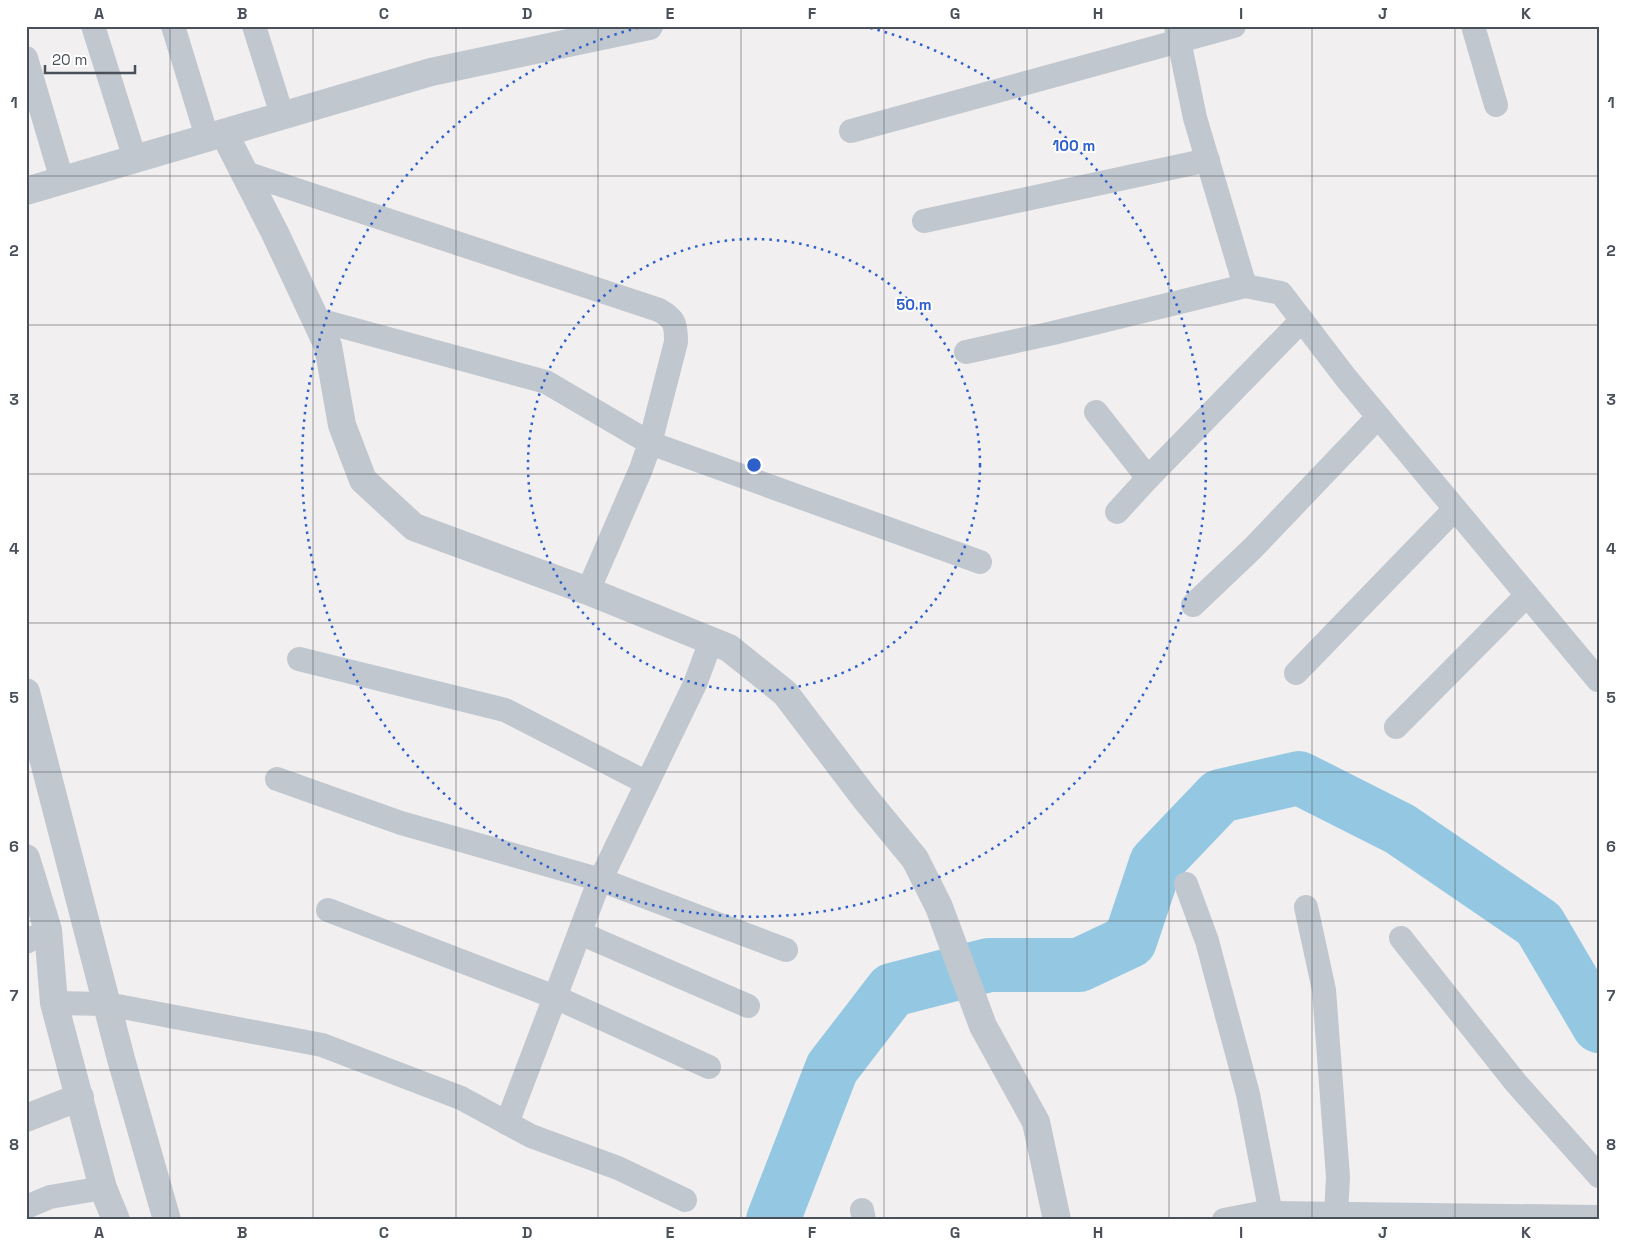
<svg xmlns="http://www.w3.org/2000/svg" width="1625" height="1246" viewBox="0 0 1625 1246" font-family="'Space Grotesk',sans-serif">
	<rect width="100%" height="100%" fill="#f1efef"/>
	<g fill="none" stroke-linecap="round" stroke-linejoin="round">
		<polyline stroke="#94c8e2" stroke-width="54" points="773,1220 832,1068 892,990 989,965 1079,965 1130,941 1156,863 1220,796 1299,778 1400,829 1539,924 1599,1026"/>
		<g stroke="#c1c7cf" stroke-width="24">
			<polyline points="93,26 135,159"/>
			<polyline points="173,26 207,137"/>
			<polyline points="254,26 282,115"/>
			<polyline points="1473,26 1496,105"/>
			<polyline points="26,58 62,180"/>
			<polyline points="851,131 1234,26"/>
			<path d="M245 173 659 310C675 319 676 324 676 342L650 443 980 562"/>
			<polyline points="924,221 1208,160"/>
			<polyline points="1245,286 1281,293 1346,378 1598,680"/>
			<polyline points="315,319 546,382 650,443 641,469 588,591"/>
			<polyline points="966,352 1053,333 1245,286 1195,118 1176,26"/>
			<polyline points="1096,412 1148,478"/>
			<polyline points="1117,512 1148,478 1302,320"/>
			<polyline points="1193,605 1253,548 1378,417"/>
			<polyline points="299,659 505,710 647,783"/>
			<polyline points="1296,673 1455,509"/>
			<polyline points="1396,727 1527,595"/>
			<polyline points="277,779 401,823 601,880 786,950"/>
			<polyline points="1186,884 1207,941 1248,1094 1271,1214"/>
			<polyline points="1306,907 1324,990 1338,1177 1336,1214"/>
			<polyline points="328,910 555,997 709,1067"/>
			<polyline points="580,933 748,1006"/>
			<polyline points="1401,938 1516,1083 1599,1176"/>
			<polyline points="26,942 48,930"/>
			<polyline points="54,1003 107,1004 322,1045 461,1098 531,1136 618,1168 685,1200"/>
			<polyline points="507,1123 597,887 695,684 711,641"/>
			<polyline points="26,1207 50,1197 103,1188"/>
			<polyline points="862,1210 864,1220"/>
			<polyline points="1224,1220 1260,1213 1599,1217"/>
		</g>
		<g stroke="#c1c7cf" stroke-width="28">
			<polyline points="224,133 275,233 328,346 342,425 363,480 414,527 588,591 729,648 785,693 864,797 915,859 939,907 983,1026 1036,1122 1057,1220"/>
			<polyline points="26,191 431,72 649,26"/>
			<polyline points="26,692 121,1059 167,1220"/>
			<polyline points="26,858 48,930 54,1003 103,1188 116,1220"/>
			<polyline points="26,1118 80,1097"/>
		</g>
	</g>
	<path fill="none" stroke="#49505a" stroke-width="1" stroke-opacity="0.55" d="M170 26V1220M313 26V1220M456 26V1220M598 26V1220M741 26V1220M884 26V1220M1027 26V1220M1169 26V1220M1312 26V1220M1455 26V1220M26 176H1599M26 325H1599M26 474H1599M26 623H1599M26 772H1599M26 921H1599M26 1070H1599"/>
	<g fill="none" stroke="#2e60cc" stroke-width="2.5" stroke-dasharray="2.5 5">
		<circle cx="754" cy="465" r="226"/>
		<path d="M863 26A452 452 0 1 1 645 26"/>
	</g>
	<circle cx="754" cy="465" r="8" fill="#2e60cc" stroke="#fff" stroke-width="2.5"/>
	<g font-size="15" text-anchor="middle" font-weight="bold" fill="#2e60cc" stroke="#fff" stroke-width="4" stroke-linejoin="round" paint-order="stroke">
		<text x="1074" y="151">100 m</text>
		<text x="914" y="310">50 m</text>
	</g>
	<rect width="1625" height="1246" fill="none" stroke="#ffffff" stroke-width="55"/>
	<path d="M45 65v8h90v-8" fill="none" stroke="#49505a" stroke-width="2.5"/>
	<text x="52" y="65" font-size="15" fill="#49505a" stroke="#ffffff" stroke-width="4" paint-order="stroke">20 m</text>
	<rect x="28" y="28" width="1570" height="1190" fill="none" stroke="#49505a" stroke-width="2"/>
	<g font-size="16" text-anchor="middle" font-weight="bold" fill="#49505a">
		<text x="99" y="19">A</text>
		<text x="242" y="19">B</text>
		<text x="384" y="19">C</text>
		<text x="527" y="19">D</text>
		<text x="670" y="19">E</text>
		<text x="812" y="19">F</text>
		<text x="955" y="19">G</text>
		<text x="1098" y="19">H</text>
		<text x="1241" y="19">I</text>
		<text x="1383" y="19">J</text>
		<text x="1526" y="19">K</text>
		<text x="14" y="108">1</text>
		<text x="1611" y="108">1</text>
		<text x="14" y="256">2</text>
		<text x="1611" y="256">2</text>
		<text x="14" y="405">3</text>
		<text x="1611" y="405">3</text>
		<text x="14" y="554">4</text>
		<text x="1611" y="554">4</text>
		<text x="14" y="703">5</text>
		<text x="1611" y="703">5</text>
		<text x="14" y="852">6</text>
		<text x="1611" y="852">6</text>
		<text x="14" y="1001">7</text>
		<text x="1611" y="1001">7</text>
		<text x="14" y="1150">8</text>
		<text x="1611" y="1150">8</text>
		<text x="99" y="1238">A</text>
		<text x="242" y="1238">B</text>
		<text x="384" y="1238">C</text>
		<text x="527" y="1238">D</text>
		<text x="670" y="1238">E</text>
		<text x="812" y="1238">F</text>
		<text x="955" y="1238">G</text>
		<text x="1098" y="1238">H</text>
		<text x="1241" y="1238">I</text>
		<text x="1383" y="1238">J</text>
		<text x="1526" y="1238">K</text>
	</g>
</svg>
